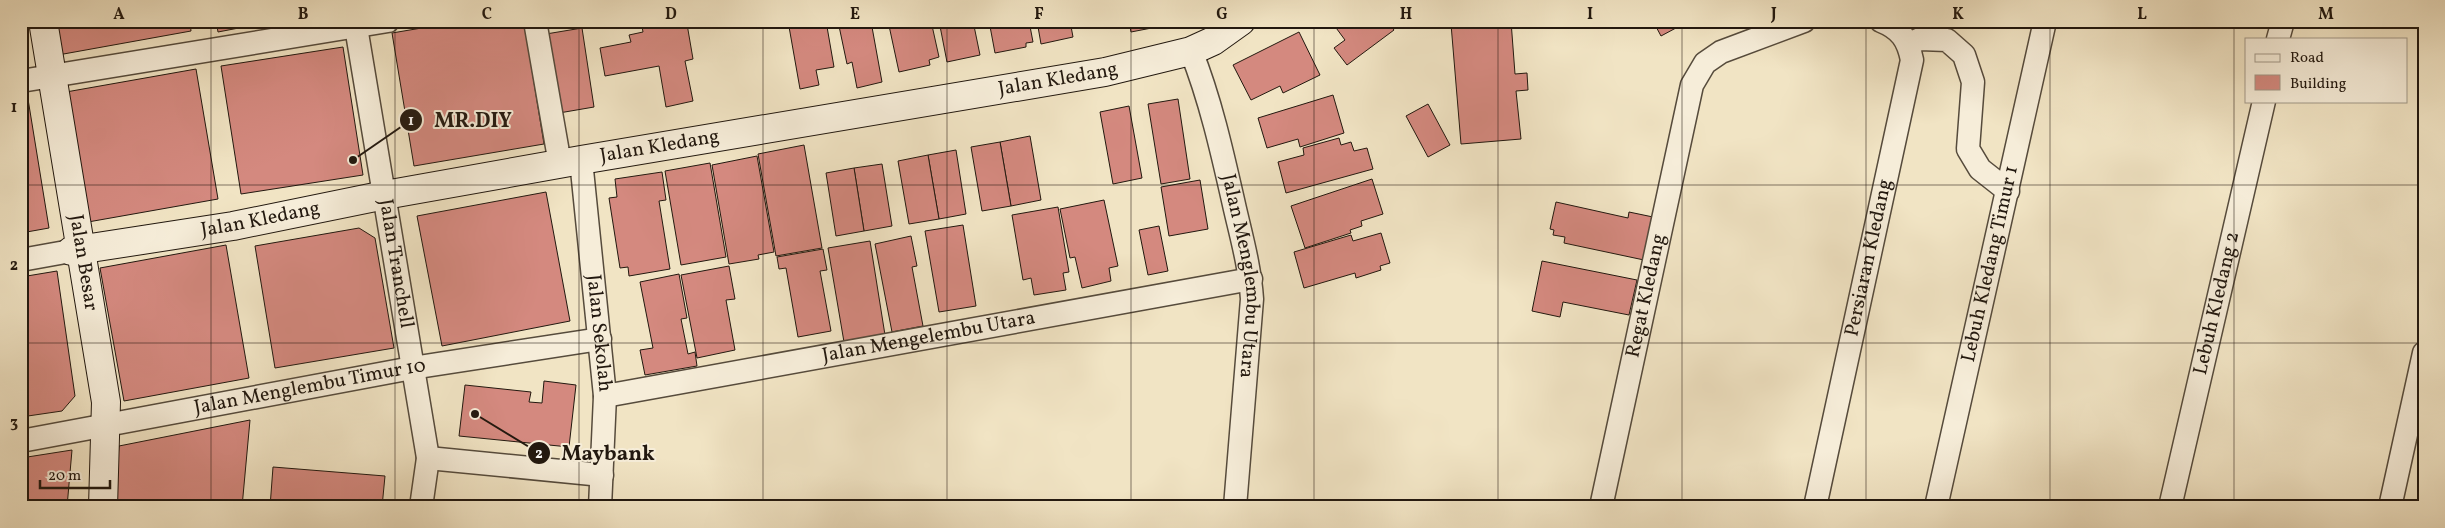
<svg xmlns="http://www.w3.org/2000/svg" width="2445" height="528" viewBox="0 0 2445 528" font-family="Vollkorn,serif">
	<rect width="100%" height="100%" fill="#f1e4c4"/>
	<filter id="stains"><feTurbulence type="fractalNoise" baseFrequency=".004" numOctaves="4"/><feColorMatrix values="0 0 0 0 .2 0 0 0 0 .09 0 0 0 0 .02 0 0 0 .5 -.17"/></filter>
	<radialGradient id="worn" r=".72"><stop offset=".6" stop-color="#630" stop-opacity="0"/><stop offset="1" stop-color="#630" stop-opacity=".3"/></radialGradient>
	<g fill="#d4897f" stroke="#22180f">
		<polygon points="52,21 190,21 191,31 58,55"/>
		<polygon points="216,21 275,21 218,32"/>
		<polygon points="463,21 524,21 544,144 414,166 392,33"/>
		<polygon points="591,21 609,21 609,22 592,25"/>
		<polygon points="641,21 660,21 661,28 687,24 693,59 685,61 693,101 666,107 659,66 605,76 600,48 631,42 629,35 643,32"/>
		<polygon points="788,21 826,21 834,67 816,70 819,85 800,89"/>
		<polygon points="854,21 883,21 883,25 872,27 882,82 857,88 852,62 847,64 839,26"/>
		<polygon points="888,21 931,21 939,57 929,60 930,65 899,72"/>
		<polygon points="939,21 973,21 980,55 947,62"/>
		<polygon points="989,21 1029,21 1033,42 1026,43 1026,47 995,53"/>
		<polygon points="1037,21 1070,21 1073,37 1041,44"/>
		<polygon points="1082,21 1107,21 1083,26"/>
		<polygon points="1129,21 1167,21 1167,25 1131,32"/>
		<polygon points="1331,21 1387,21 1394,30 1347,65 1334,48 1345,40"/>
		<polygon points="1486,21 1511,21 1515,74 1527,73 1528,90 1516,91 1521,139 1461,144 1451,24"/>
		<polygon points="1653,21 1689,21 1661,36"/>
		<polygon points="582,28 594,107 559,113 546,34"/>
		<polygon points="1299,32 1320,75 1283,93 1280,86 1251,100 1233,65"/>
		<polygon points="343,47 363,175 241,194 221,66"/>
		<polygon points="196,69 218,199 88,222 66,92"/>
		<polygon points="1333,95 1344,133 1300,147 1298,139 1267,148 1258,118"/>
		<polygon points="28,99 49,228 21,233 21,100"/>
		<polygon points="1178,99 1190,179 1161,184 1148,104"/>
		<polygon points="1428,104 1450,145 1428,157 1406,116"/>
		<polygon points="1129,106 1142,178 1113,184 1100,112"/>
		<polygon points="1030,136 1041,200 1011,206 1000,142"/>
		<polygon points="1339,138 1341,145 1351,142 1354,151 1367,148 1373,169 1286,193 1278,162 1304,155 1303,148"/>
		<polygon points="1000,142 1011,206 982,211 971,147"/>
		<polygon points="804,145 822,248 776,256 758,154"/>
		<polygon points="956,150 966,214 939,219 928,155"/>
		<polygon points="928,155 939,219 909,224 898,161"/>
		<polygon points="757,156 774,252 758,255 759,259 729,264 712,165"/>
		<polygon points="710,163 726,257 681,265 665,171"/>
		<polygon points="882,164 892,226 864,231 854,168"/>
		<polygon points="854,168 864,231 836,236 826,173"/>
		<polygon points="662,172 666,200 659,201 670,269 629,276 628,267 620,268 609,198 617,197 615,179"/>
		<polygon points="1372,179 1383,214 1361,221 1362,226 1350,230 1351,233 1305,248 1291,206"/>
		<polygon points="1200,180 1208,229 1169,236 1161,187"/>
		<polygon points="546,192 570,321 442,346 417,216"/>
		<polygon points="1104,200 1118,266 1109,268 1111,281 1082,288 1075,257 1070,258 1060,209"/>
		<polygon points="1556,202 1628,218 1629,212 1653,217 1644,260 1564,243 1565,237 1553,235 1554,230 1550,229"/>
		<polygon points="1058,207 1069,272 1063,273 1066,290 1034,295 1031,278 1023,280 1012,215"/>
		<polygon points="963,225 976,306 939,312 925,231"/>
		<polygon points="1159,226 1168,271 1148,275 1139,230"/>
		<polygon points="359,228 375,238 394,348 275,368 255,246"/>
		<polygon points="1381,233 1390,263 1380,266 1381,270 1356,278 1355,273 1304,288 1294,252 1351,235 1353,241"/>
		<polygon points="911,236 917,266 912,267 923,326 892,332 875,244"/>
		<polygon points="870,241 885,335 844,342 828,248"/>
		<polygon points="226,245 249,378 124,401 100,268"/>
		<polygon points="823,249 827,270 820,271 831,331 798,337 786,268 779,269 777,257"/>
		<polygon points="1542,261 1637,280 1629,315 1563,302 1560,317 1532,311"/>
		<polygon points="729,266 735,299 726,300 735,350 697,358 681,275"/>
		<polygon points="57,271 75,396 62,411 21,417 21,277"/>
		<polygon points="679,274 687,318 681,319 688,354 695,352 697,366 645,375 640,350 653,348 640,282"/>
		<polygon points="544,381 576,385 569,447 459,436 465,385 531,392 529,402 542,403"/>
		<polygon points="250,420 242,507 114,507 119,446"/>
		<polygon points="72,450 67,507 21,507 21,458"/>
		<polygon points="273,467 385,476 382,507 270,507"/>
	</g>
	<g fill="none" stroke-linecap="round" stroke-linejoin="round">
		<g stroke="#564b3c" stroke-width="25">
			<g id="street">
				<path id="s1" d="M355 21 428 458 421 507"/>
				<polyline points="535,21 560,164"/>
				<polyline points="2278,39 2283,21"/>
				<polyline points="1909,44 1920,39 1947,40 1964,55 1973,82 1968,149 1980,169 2008,191"/>
				<path id="s2" d="M1191 51C1211 101 1223 156 1235 209 1242 239 1250 268 1252 299L1235 507"/>
				<polyline points="21,81 388,21"/>
				<path id="s3" d="M581 160 605 396 600 507"/>
				<polyline points="21,260 71,251"/>
				<path id="s4" d="M605 396 1251 279"/>
				<path id="s5" d="M21 441 412 368 600 339"/>
				<polyline points="428,458 602,475"/>
				<path id="s6" d="M1601 507 1692 85 1705 63 1721 52 1804 21"/>
				<path id="s7" d="M1815 507 1912 60C1908 40 1901 29 1881 21"/>
				<path id="s8" d="M1936 507 2045 21"/>
				<path id="s9" d="M2170 507 2264 101"/>
				<polyline points="2390,507 2424,353"/>
			</g>
		</g>
		<g stroke="#22180f" stroke-width="30">
			<g id="secondary">
				<path id="s10" d="M43 21 106 402 103 507"/>
				<path id="s11" d="M71 251 233 226 385 195 581 160 1105 72 1191 51 1213 41 1241 21"/>
			</g>
		</g>
		<use href="#street" stroke="#f6edd9" stroke-width="22"/>
		<use href="#secondary" stroke="#f6edd9" stroke-width="28"/>
	</g>
	<path fill="none" stroke="#22180f" stroke-width="1" stroke-opacity="0.55" d="M211 21V507M395 21V507M579 21V507M763 21V507M947 21V507M1131 21V507M1314 21V507M1498 21V507M1682 21V507M1866 21V507M2050 21V507M2234 21V507M21 185H2424M21 343H2424"/>
	<g text-anchor="middle" dominant-baseline="central" stroke-width="4" stroke-linejoin="round" paint-order="stroke">
		<g font-size="20" fill="#22180f" stroke="#f6edd9">
			<text stroke="none"><textPath href="#s11" startOffset="1002">Jalan Kledang</textPath></text>
			<text stroke="none"><textPath href="#s11" startOffset="598">Jalan Kledang</textPath></text>
			<text stroke="none"><textPath href="#s11" startOffset="192">Jalan Kledang</textPath></text>
			<text stroke="none"><textPath href="#s7" startOffset="255">Persiaran Kledang</textPath></text>
			<text stroke="none"><textPath href="#s10" startOffset="245">Jalan Besar</textPath></text>
			<text stroke="none"><textPath href="#s1" startOffset="246">Jalan Tranchell</textPath></text>
			<text stroke="none"><textPath href="#s8" startOffset="249">Lebuh Kledang Timur 1</textPath></text>
			<text stroke="none"><textPath href="#s2" startOffset="232">Jalan Menglembu Utara</textPath></text>
			<text stroke="none"><textPath href="#s6" startOffset="216">Regat Kledang</textPath></text>
			<text stroke="none"><textPath href="#s9" startOffset="209">Lebuh Kledang 2</textPath></text>
			<text stroke="none"><textPath href="#s3" startOffset="174">Jalan Sekolah</textPath></text>
			<text stroke="none"><textPath href="#s4" startOffset="329">Jalan Mengelembu Utara</textPath></text>
			<text stroke="none"><textPath href="#s5" startOffset="294">Jalan Menglembu Timur 10</textPath></text>
		</g>
	</g>
	<path fill="none" stroke="#22180f" stroke-width="2" d="M353 160L411 120M475 414L539 453"/>
	<g fill="#22180f" stroke="#f6edd9" stroke-width="2">
		<circle cx="353" cy="160" r="5"/>
		<circle cx="475" cy="414" r="5"/>
		<circle cx="411" cy="120" r="12"/>
		<circle cx="539" cy="453" r="12"/>
	</g>
	<g font-size="15" text-anchor="middle" font-weight="bold" fill="#fff">
		<text x="411" y="125">1</text>
		<text x="539" y="458">2</text>
	</g>
	<g font-size="21" text-anchor="middle" font-weight="bold" fill="#22180f" stroke="#f6edd9" stroke-width="4" stroke-linejoin="round" paint-order="stroke">
		<text x="473" y="127">MR.DIY</text>
		<text x="608" y="460">Maybank</text>
	</g>
	<rect width="2445" height="528" fill="none" stroke="#f1e4c4" stroke-width="55"/>
	<rect x="2245" y="38" width="162" height="65" fill="#f6edd9" stroke="#a19888"/>
	<rect x="2255" y="54" width="25" height="8" fill="#f6edd9" stroke="#a19888"/>
	<text x="2290" y="62" font-size="15" fill="#22180f">Road</text>
	<rect x="2255" y="75" width="25" height="15" fill="#d4897f" stroke="#a19888"/>
	<text x="2290" y="88" font-size="15" fill="#22180f">Building</text>
	<path d="M40 480v8h70v-8" fill="none" stroke="#22180f" stroke-width="2.5"/>
	<text x="48" y="480" font-size="15" fill="#22180f" stroke="#f6edd9" stroke-width="4" paint-order="stroke">20 m</text>
	<rect x="28" y="28" width="2390" height="472" fill="none" stroke="#22180f" stroke-width="2"/>
	<g font-size="16" text-anchor="middle" font-weight="bold" fill="#22180f">
		<text x="119" y="19">A</text>
		<text x="303" y="19">B</text>
		<text x="487" y="19">C</text>
		<text x="671" y="19">D</text>
		<text x="855" y="19">E</text>
		<text x="1039" y="19">F</text>
		<text x="1222" y="19">G</text>
		<text x="1406" y="19">H</text>
		<text x="1590" y="19">I</text>
		<text x="1774" y="19">J</text>
		<text x="1958" y="19">K</text>
		<text x="2142" y="19">L</text>
		<text x="2326" y="19">M</text>
		<text x="14" y="112">1</text>
		<text x="14" y="270">2</text>
		<text x="14" y="427">3</text>
	</g>
	<rect width="100%" height="100%" filter="url(#stains)"/>
	<rect width="100%" height="100%" fill="url(#worn)"/>
</svg>
